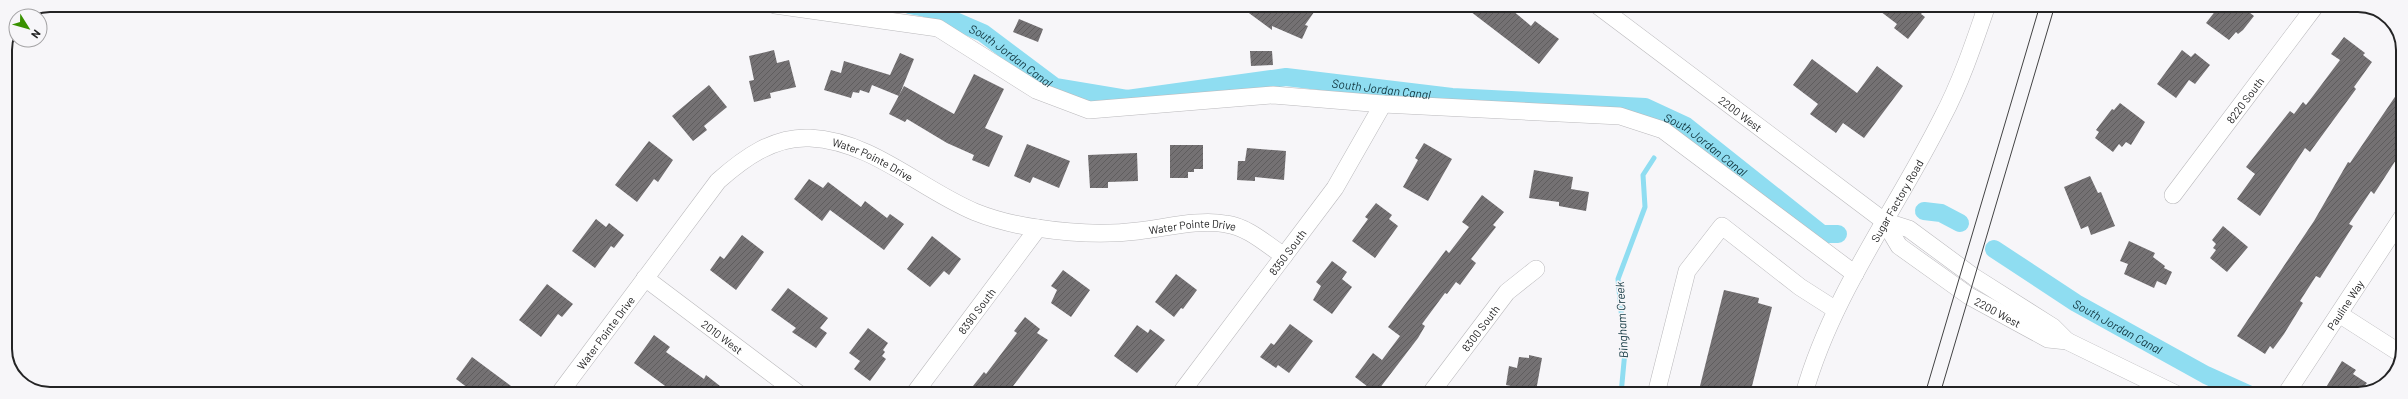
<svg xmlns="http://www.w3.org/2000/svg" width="2408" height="399" viewBox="0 0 2408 399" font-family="Barlow,sans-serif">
	<defs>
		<pattern id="building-hatch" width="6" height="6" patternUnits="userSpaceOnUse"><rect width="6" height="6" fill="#747173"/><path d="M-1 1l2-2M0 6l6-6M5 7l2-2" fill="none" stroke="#5f5d5e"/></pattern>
	</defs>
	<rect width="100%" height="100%" fill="#f7f6f9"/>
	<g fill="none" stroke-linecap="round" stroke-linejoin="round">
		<polyline stroke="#8fddf1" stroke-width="5" points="1621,394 1625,351 1618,279 1645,207 1643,175 1654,158"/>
		<g stroke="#8fddf1" stroke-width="18">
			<path id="s1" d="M909 5 925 8 983 33 1055 87 1127 99 1286 77 1452 97 1645 107 1686 126 1822 234H1838"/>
			<polyline points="1924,211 1941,213 1960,223"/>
			<path id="s2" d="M1994 249 2076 303 2206 375 2248 394"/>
		</g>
	</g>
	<g fill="url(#building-hatch)">
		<polygon points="1238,5 1274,5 1284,13 1290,5 1319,5 1305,25 1308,26 1302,39 1272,26 1272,30"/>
		<polygon points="1462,5 1506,5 1531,26 1535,21 1559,39 1539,64"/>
		<polygon points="1872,5 1928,5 1921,14 1925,17 1908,39 1894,28 1897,24"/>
		<polygon points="2220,5 2240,5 2254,16 2243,30 2238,34 2236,32 2229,40 2206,23"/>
		<polygon points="1019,19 1043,29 1038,42 1013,32"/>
		<polygon points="2344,37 2365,53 2363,55 2372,62 2354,87 2356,89 2310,152 2305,148 2260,216 2237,199 2255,174 2246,167 2290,111 2294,114 2303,102 2306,105 2313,96 2340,60 2331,54"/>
		<polygon points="774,50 777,63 789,60 796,87 770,93 771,98 754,102 749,81 754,80 749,56"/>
		<polygon points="2182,50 2191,57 2195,53 2210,65 2195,84 2189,80 2176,98 2157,84"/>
		<polygon points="1250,51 1272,51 1273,65 1251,66"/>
		<polygon points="900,53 914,59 899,96 872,85 869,93 860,90 859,93 853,92 851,98 824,90 831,70 841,73 844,61 890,75"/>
		<polygon points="1812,59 1857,93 1877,66 1903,86 1864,138 1843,123 1836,133 1810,114 1818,104 1793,85"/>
		<polygon points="974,74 1004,89 985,128 1003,136 989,167 972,160 974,155 947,143 907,119 905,122 889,114 904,86 954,114"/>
		<polygon points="709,85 727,107 704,126 707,130 693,141 672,116"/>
		<polygon points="2403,85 2403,149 2374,194 2371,191 2349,224 2353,226 2320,278 2316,276 2300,301 2303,303 2284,334 2273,349 2270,346 2265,354 2237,336 2314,221 2348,162 2350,163"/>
		<polygon points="2120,103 2145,122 2131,145 2126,142 2122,147 2119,144 2113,152 2095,138 2099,132 2096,130 2112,109 2114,110"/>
		<polygon points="649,141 673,160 658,182 654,179 637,202 615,185"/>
		<polygon points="1424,143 1452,159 1428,201 1403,187 1418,160 1415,158"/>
		<polygon points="1027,144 1070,161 1059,188 1033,177 1030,183 1014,176"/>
		<polygon points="1170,145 1203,145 1203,169 1194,169 1194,172 1188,172 1188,178 1170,178"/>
		<polygon points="1247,148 1286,151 1284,180 1255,177 1255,181 1237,180 1238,161 1245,161"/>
		<polygon points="1137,153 1138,181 1108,182 1108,188 1090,188 1088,155"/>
		<polygon points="1534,170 1573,177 1571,189 1589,192 1586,211 1559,206 1559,202 1529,198"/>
		<polygon points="2090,176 2098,193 2101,192 2115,226 2091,235 2088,226 2081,229 2064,187"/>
		<polygon points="809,179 823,188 828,182 861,207 865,201 887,218 890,214 904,224 884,250 830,210 822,221 794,199"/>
		<polygon points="1482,195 1504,212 1493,225 1496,227 1471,259 1476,263 1460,285 1456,282 1447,294 1445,293 1422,324 1425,326 1418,338 1376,393 1355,377 1373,353 1382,360 1400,336 1388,327 1446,250 1449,253 1469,227 1462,222"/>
		<polygon points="1376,203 1392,215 1389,219 1398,226 1375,258 1352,241 1368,219 1365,217"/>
		<polygon points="596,219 606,227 609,223 624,235 614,248 611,246 595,268 572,251"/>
		<polygon points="2223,226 2248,247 2227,272 2210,258 2216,250 2213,248 2216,244 2212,240"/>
		<polygon points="742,235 764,252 736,290 710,270 720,256 724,259"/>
		<polygon points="932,236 961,259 949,275 944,271 930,287 907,269"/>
		<polygon points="2129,241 2155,253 2153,257 2165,266 2164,268 2172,272 2166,285 2157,281 2154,288 2124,274 2128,264 2120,261"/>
		<polygon points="1332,261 1347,272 1342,279 1352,287 1332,314 1313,300 1321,286 1316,282"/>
		<polygon points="1063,270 1090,290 1071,317 1051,303 1057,290 1051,286"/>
		<polygon points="1176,274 1197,290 1183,309 1181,308 1174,317 1155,302"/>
		<polygon points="547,284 573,304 562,317 558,314 541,337 519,320"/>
		<polygon points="788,288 828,318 820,328 827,333 816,348 792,332 796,328 771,310"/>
		<polygon points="1724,290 1759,298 1758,303 1772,307 1750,394 1698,394"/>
		<polygon points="1025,317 1040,329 1037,333 1048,340 1007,394 983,394 973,386 984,372 986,374 1017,333 1014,331"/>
		<polygon points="1290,324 1313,341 1289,373 1278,365 1276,368 1260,357 1271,343 1274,345"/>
		<polygon points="1137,325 1148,333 1150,329 1165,340 1137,373 1114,356"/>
		<polygon points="868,328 888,343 883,350 885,352 882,356 886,359 870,381 854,369 860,361 849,353"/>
		<polygon points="654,335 670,347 666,352 704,379 706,375 720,386 718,389 725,394 676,394 634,363"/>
		<polygon points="1529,355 1542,358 1536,391 1506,385 1509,366 1517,368 1519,357 1529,358"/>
		<polygon points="472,357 511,386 505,394 476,394 456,379"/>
		<polygon points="2342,361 2356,370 2353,374 2367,383 2358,394 2322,394"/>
	</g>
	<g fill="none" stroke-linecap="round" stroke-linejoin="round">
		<g stroke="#bab9bc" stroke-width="18">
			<g id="minor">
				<polyline points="775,5 938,28 1036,90 1089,110 1273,95 1383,104 1620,116 1663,130 1855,274"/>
				<path id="s3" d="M1597 5 1884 221 1909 229 1974 277 2053 327 2067 341"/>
				<path id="s4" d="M2173 195 2316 5"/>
				<path id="s5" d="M1884 221 1899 246 1969 296 2048 339 2067 341 2176 394"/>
				<path id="s6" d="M645 278 799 394"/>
				<polyline points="2339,314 2403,355"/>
				<path id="s7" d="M559 394 718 181C744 158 774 136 810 138 872 141 920 189 975 212 995 220 1016 225 1037 228 1069 233 1106 235 1138 231 1166 228 1198 219 1226 224 1248 227 1266 244 1284 256"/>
				<path id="s8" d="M914 394 1038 228"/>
				<path id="s9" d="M1180 394 1335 188 1383 104"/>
				<path id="s10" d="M1430 394 1507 292 1536 269"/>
				<polyline points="1656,394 1687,271 1722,226 1800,287 1836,310"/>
				<path id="s11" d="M1804 394C1832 294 1896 210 1942 118 1961 82 1974 43 1987 5"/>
				<path id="s12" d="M2286 394 2403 216"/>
			</g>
		</g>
		<use href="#minor" stroke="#fff" stroke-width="17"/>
		<g stroke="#424243" stroke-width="1">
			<polyline points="1925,394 2040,5"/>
			<polyline points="1940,394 2055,5"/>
		</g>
	</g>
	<g text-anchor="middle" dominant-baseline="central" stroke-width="3" stroke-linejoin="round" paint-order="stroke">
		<g font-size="11" fill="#242425" stroke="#f7f6f9">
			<text stroke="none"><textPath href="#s4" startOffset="119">8220 South</textPath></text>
			<text stroke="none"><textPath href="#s3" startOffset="180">2200 West</textPath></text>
			<text stroke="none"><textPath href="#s7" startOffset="437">Water Pointe Drive</textPath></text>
			<text stroke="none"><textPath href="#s11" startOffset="215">Sugar Factory Road</textPath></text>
			<text stroke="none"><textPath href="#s7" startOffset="773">Water Pointe Drive</textPath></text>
			<text stroke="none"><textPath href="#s9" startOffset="178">8350 South</textPath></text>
			<text stroke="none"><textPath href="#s12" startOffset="107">Pauline Way</textPath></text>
			<text stroke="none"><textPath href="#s8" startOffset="104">8390 South</textPath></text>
			<text stroke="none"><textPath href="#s5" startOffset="148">2200 West</textPath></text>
			<text stroke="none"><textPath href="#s10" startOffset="83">8300 South</textPath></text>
			<text stroke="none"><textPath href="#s7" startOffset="77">Water Pointe Drive</textPath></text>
			<text stroke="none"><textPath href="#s6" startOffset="97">2010 West</textPath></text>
		</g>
		<g font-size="12" font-style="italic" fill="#123740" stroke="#f7f6f9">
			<text stroke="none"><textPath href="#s1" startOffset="115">South Jordan Canal</textPath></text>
			<text stroke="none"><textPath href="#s1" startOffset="499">South Jordan Canal</textPath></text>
			<text stroke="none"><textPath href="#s1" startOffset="835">South Jordan Canal</textPath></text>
			<text transform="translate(1621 320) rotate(-93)">Bingham Creek</text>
			<text stroke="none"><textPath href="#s2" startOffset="146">South Jordan Canal</textPath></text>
		</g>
	</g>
	<path d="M0 0H2408V399H0ZM50 12H2358A38 38 0 0 1 2396 50V349A38 38 0 0 1 2358 387H50A38 38 0 0 1 12 349V50A38 38 0 0 1 50 12Z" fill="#f7f6f9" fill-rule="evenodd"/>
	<path fill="none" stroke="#242425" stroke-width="2" d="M50 12H2358A38 38 0 0 1 2396 50V349A38 38 0 0 1 2358 387H50A38 38 0 0 1 12 349V50A38 38 0 0 1 50 12Z"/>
	<g transform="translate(28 28) rotate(127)"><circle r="19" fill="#f7f6f9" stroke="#a3a2a4"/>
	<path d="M0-3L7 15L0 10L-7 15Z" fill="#399100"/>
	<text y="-6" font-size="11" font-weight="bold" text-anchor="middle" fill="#242425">N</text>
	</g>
</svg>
